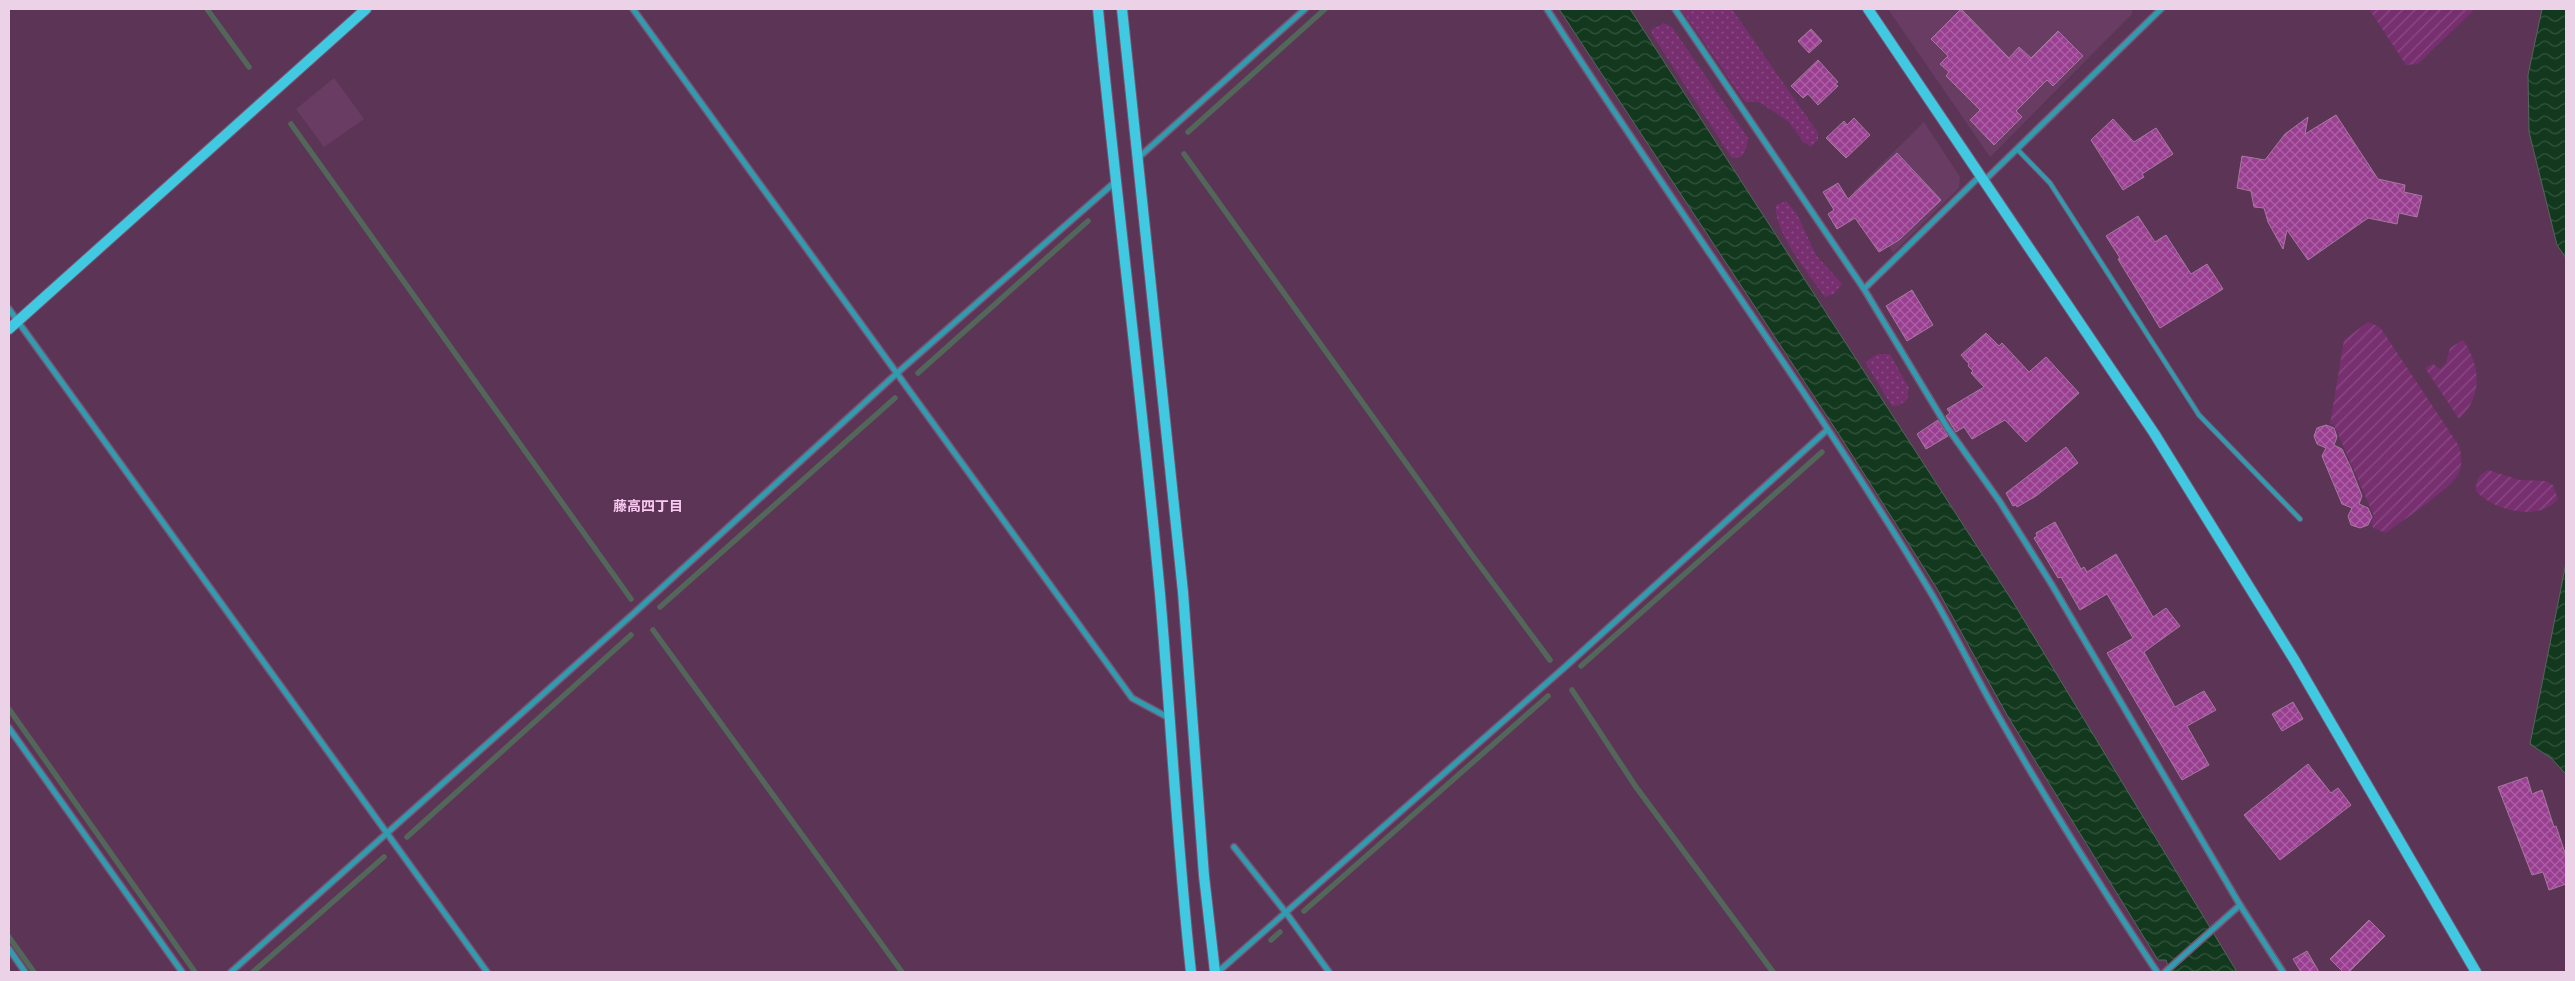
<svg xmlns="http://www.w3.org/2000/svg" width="2575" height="981" viewBox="0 0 2575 981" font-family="'Public Sans','Noto Sans JP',sans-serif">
	<defs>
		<pattern id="grass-dots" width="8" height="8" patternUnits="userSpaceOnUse" patternTransform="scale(1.25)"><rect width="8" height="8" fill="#772f70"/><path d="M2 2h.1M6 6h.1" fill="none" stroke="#8a4c84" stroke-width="1.8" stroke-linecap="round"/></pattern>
		<pattern id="garden-furrows" width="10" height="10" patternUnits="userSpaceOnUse" patternTransform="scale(1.25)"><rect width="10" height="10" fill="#772f70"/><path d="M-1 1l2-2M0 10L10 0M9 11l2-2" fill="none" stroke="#8a4c84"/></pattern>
		<pattern id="water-waves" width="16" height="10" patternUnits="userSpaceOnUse" patternTransform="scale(1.25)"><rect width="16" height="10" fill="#12381e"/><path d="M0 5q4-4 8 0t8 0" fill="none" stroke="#35543f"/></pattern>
		<pattern id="building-cross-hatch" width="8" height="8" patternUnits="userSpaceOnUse" patternTransform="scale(1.25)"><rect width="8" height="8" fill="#993e90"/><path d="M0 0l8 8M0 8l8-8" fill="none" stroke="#ac62a5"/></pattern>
	</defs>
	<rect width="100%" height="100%" fill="#5b3456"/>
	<g fill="#693c64">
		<polygon points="1888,9 2132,9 2132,14 1990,157"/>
		<polygon points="334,78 364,119 324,147 296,109"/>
		<polygon points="1924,122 1960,177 1959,188 1893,253 1853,192"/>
	</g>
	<g fill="url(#grass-dots)">
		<polygon points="1681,9 1732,9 1818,133 1818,140 1811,147 1803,142 1789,122 1759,102 1745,102"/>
		<polygon points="1664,23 1672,27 1748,138 1746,149 1741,157 1732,158 1653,36 1651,30"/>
		<path d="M1786 201 1797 214 1816 255 1842 284 1834 294 1825 297C1810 276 1773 231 1776 205Z"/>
		<polygon points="1878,354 1890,354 1909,388 1907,400 1898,406 1892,406 1865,362"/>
	</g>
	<g fill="url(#garden-furrows)">
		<polygon points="2369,9 2475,9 2418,64 2406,65"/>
		<path d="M2368 322 2380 327 2459 446C2462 455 2462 465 2459 473 2453 488 2401 521 2386 533L2373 528 2371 522 2374 516 2334 425 2330 424 2344 340Z"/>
		<path d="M2463 340C2481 366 2483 397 2459 419L2425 368 2433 364 2440 369 2446 363 2450 348Z"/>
		<path d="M2488 470 2520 480 2546 481 2553 485 2558 499C2541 522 2493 511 2476 491 2476 480 2478 475 2488 470Z"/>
	</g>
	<g fill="url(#water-waves)" stroke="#53665a">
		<polygon points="1559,9 1630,9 2013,602 2237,972 2170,972 2166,960 2158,960 2007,715 1936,587 1840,436"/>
		<polygon points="2542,9 2566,9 2566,258 2557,245 2529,132 2528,75"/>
		<polygon points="2566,563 2566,774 2551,758 2530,744"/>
	</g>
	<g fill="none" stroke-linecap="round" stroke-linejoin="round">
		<g stroke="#53665a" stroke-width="5.5">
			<polyline points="207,9 249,67"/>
			<polyline points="291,124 631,599"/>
			<polyline points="1188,132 1325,9"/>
			<polyline points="1184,154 1472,555 1550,660"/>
			<polyline points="918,373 1088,221"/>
			<polyline points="660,607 895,398"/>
			<polyline points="653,630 902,972"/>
			<polyline points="1581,666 1822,452"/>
			<polyline points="1572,690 1636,787 1773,972"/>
			<polyline points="9,709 195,972"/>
			<polyline points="407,837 631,635"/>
			<polyline points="1304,911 1548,696"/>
			<polyline points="9,937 34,972"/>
			<polyline points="1271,940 1280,932"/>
			<polyline points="253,972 384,857"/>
		</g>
	</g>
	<g fill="url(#building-cross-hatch)" stroke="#a5799e">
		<polygon points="1961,9 2009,58 2019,47 2031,58 2058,31 2083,56 2053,86 2047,80 2016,111 2022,117 1994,145 1970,120 1980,110 1946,76 1949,72 1940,64 1948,56 1931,39"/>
		<polygon points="1811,29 1822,41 1809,53 1798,41"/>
		<polygon points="1818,60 1838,82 1835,84 1838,86 1818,105 1808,94 1803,98 1791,86"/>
		<polygon points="2336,115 2378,179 2405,185 2404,192 2422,196 2417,217 2399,213 2397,224 2368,218 2308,260 2287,230 2283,249 2268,222 2264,208 2254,207 2251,191 2237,188 2242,156 2265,160 2285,134 2308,117 2305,134"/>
		<polygon points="1854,118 1870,135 1846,158 1826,138 1844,121 1847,125"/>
		<polygon points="2113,119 2134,142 2156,128 2173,154 2142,174 2144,177 2123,190 2091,140"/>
		<polygon points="1897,153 1941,200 1899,240 1879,252 1855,218 1837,229 1828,214 1834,210 1823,192 1838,183 1848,199"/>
		<polygon points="2138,216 2155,242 2166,235 2191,274 2207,264 2223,289 2160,328 2118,259 2120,258 2106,236"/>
		<polygon points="1912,290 1933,325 1907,341 1886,306"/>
		<polygon points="1986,333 1999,346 2002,343 2029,372 2046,357 2079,393 2026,442 2005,420 1972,439 1964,427 1956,432 1946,416 1950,413 1947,409 1984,387 1971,373 1973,371 1968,366 1969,364 1961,355"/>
		<polygon points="1938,420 1948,436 1926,449 1917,434"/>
		<polygon points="2326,425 2334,428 2337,437 2334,445 2342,449 2351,468 2362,496 2359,504 2368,508 2372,517 2368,525 2360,528 2351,525 2348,516 2352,508 2342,504 2322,456 2326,448 2317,444 2314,436 2317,428"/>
		<polygon points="2066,447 2078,463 2036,496 2017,507 2016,505 2013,506 2006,493"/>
		<polygon points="2055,522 2081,569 2084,567 2087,572 2116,554 2153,617 2166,608 2180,626 2144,652 2175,707 2204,691 2216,710 2187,726 2209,765 2182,780 2107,653 2133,638 2107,594 2080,610 2061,577 2058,578 2034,538 2037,536 2036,533"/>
		<polygon points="2293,702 2303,719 2282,731 2272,714"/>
		<polygon points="2308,764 2331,793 2338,788 2351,805 2280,860 2244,815"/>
		<polygon points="2527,777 2532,794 2542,790 2554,827 2556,826 2566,856 2566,884 2549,890 2543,872 2532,875 2498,787"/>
		<polygon points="2369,920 2385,936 2349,972 2343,972 2330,959"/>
		<polygon points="2307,951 2319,972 2301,972 2293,959"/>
	</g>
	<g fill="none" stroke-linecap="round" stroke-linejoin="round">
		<g stroke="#785473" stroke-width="6">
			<polyline id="lane" points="2017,149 2050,183 2199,415 2300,519"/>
		</g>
		<g stroke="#785473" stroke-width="8">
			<g id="street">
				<polyline points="633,9 1132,698 1169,718"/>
				<path d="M1547 9C1671 203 1809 390 1928 588 1954 631 1975 676 2000 719 2049 805 2102 889 2157 972"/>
				<polyline points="1675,9 1864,289 1947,427 2000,502 2052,585 2240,905 2283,972"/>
				<polyline points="1138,158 1305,9"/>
				<polyline points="1985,180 2161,9"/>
				<polyline points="1864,289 1981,175"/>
				<polyline points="9,309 487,972"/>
				<polyline points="9,728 182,972"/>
				<polyline points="1234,847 1287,914 1329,972"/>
				<polyline points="9,949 25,972"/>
				<polyline points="231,972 633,614 896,374 1115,182"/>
				<polyline points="1218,972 1565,667 1827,430"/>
				<polyline points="2165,972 2240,905"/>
			</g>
		</g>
		<g stroke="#785473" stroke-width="12">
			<g id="secondary">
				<path d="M1098 9C1117 204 1142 399 1160 594 1171 720 1177 846 1191 972"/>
				<polyline points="1122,9 1183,592 1204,876 1215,972"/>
				<polyline points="1868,9 2154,433 2295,661 2476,972"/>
				<polyline points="9,329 366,9"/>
			</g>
		</g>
		<use href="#lane" stroke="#319caf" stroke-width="4"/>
		<use href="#street" stroke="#319caf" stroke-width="5"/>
		<use href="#secondary" stroke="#40c9e0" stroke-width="10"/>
	</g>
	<g text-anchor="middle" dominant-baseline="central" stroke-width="4" stroke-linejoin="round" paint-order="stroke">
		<g font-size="14" font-weight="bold" fill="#f9c9f1" stroke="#5b3456">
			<text x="648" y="506">藤高四丁目</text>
		</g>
	</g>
	<rect width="2575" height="981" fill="none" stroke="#ebd2e7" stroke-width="20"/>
</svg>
